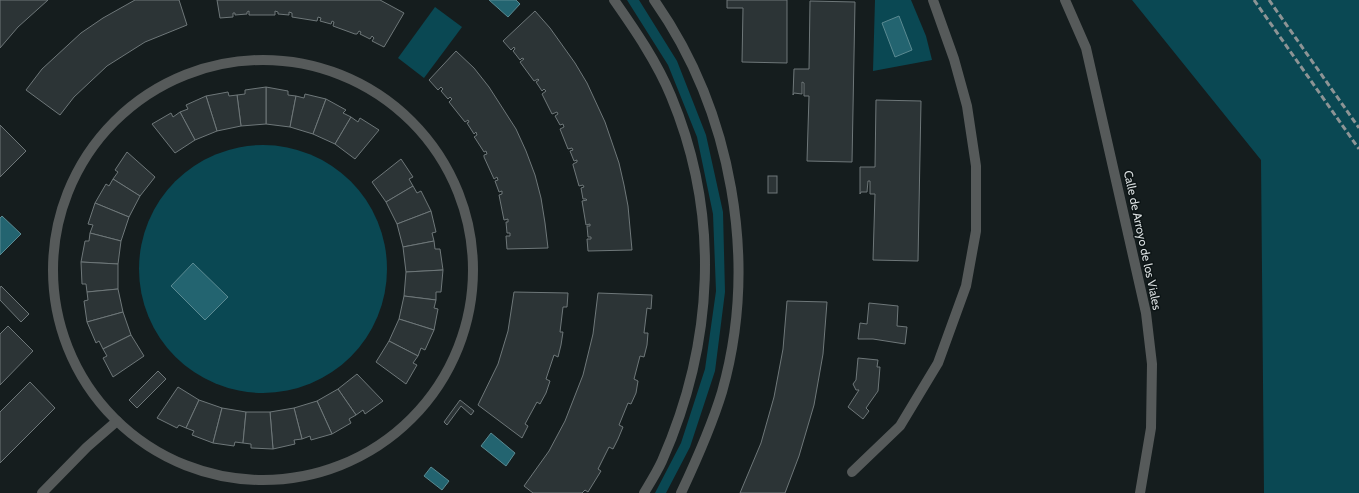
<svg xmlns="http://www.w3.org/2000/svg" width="1359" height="493" viewBox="0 0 1359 493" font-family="Cabin,sans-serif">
	<rect width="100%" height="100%" fill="#151d1e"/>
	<g fill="#0a4853">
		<polygon points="627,0 639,0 677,61 706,135 723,212 725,292 715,371 690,447 666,493 655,493 681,443 705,369 716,291 713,214 697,137 668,65"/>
		<polygon points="875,0 911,0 926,36 932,60 873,71"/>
		<polygon points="1132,0 1359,0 1359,493 1264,493 1261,160"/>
		<polygon points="435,7 462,27 424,78 398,58"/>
		<circle cx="263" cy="269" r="124"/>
	</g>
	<g fill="#236470" stroke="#5a8a92">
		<polygon points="489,0 516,0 520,4 508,17"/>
		<polygon points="899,16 912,50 895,57 882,23"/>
		<polygon points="2,216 21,234 0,255 0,218"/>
		<polygon points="193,263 228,297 205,320 171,286"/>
		<polygon points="491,433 515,453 506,466 481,446"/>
		<polygon points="431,467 449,481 442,490 424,476"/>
	</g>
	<g fill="#2c3436" stroke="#6e7779">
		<polygon points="0,0 48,0 18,27 0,48"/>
		<polygon points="135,0 179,0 187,25 145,42 107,66 74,97 60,115 26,90 42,69 81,33 103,18"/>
		<polygon points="217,0 380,0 404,13 384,47 372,41 374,38 372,36 370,39 360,34 361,32 359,31 357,34 355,34 333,26 334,22 332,21 331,24 320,21 321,18 318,17 317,21 292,17 292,13 289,12 289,15 278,14 278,12 275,11 275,15 249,15 249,11 247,12 247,14 235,15 235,13 233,13 233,17 220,18"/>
		<polygon points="727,0 787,0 787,63 742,62 743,8 727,8"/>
		<polygon points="810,1 855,2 852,162 807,161 809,96 804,96 804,83 802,82 802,94 794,93 793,95 794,69 809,69"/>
		<polygon points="535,11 550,28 575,63 587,83 605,122 619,163 624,185 628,206 632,250 588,251 587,239 591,239 591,237 588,237 587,226 590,226 590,224 586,225 582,201 587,200 586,199 583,199 581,188 584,187 583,185 579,186 573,165 573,164 577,162 577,160 574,161 570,151 573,150 572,148 568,149 560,129 564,127 563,124 560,125 555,116 558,114 557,112 552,114 542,94 546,91 544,89 542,91 536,82 539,80 538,79 534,81 520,62 524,59 522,58 520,60 513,51 515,49 514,47 511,50 503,41"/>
		<polygon points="456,51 474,68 489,87 516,129 526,151 535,175 541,198 545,223 548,248 507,249 506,236 510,236 510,233 507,233 506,222 508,222 508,219 504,220 499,195 502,194 502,191 499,192 495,181 498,180 497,177 494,179 484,157 484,155 487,154 486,151 484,152 475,138 474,137 477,135 476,132 474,134 467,123 469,122 468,120 465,122 449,102 452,99 450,97 448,99 441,91 443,89 441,87 438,90 429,80"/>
		<polygon points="266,87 288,91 288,95 296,96 290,127 266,124"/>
		<polygon points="266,87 266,124 241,126 237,95 245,94 245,90"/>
		<polygon points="228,92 229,96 237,95 241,126 217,131 206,96"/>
		<polygon points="305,94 326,99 313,134 290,127 296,96 304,98"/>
		<polygon points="206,96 217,131 195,140 180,112 188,109 186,105"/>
		<polygon points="326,99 346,110 343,113 351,117 335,144 313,134"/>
		<polygon points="876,100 921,101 918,261 873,260 875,194 870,194 870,181 868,181 867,192 861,192 860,194 860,167 875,167"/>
		<polygon points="180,112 195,140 175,153 152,124 171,113 173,117"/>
		<polygon points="351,117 358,122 360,118 379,130 355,159 335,144"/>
		<polygon points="0,125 26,151 0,177"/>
		<polygon points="127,152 155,177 140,196 113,179 118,172 115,170"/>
		<polygon points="401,159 413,177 409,179 413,186 386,202 372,182"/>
		<rect x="768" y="176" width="9" height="17"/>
		<polygon points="113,179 140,196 129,217 95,203 106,184 109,186"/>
		<polygon points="413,186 417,193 421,191 431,211 397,224 386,202"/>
		<polygon points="95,203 129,217 121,241 90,233 93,225 88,224"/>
		<polygon points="431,211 436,232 432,233 434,241 403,247 397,224"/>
		<polygon points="90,233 121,241 118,264 81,262 85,241 89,241"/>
		<polygon points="434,241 435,249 440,249 443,270 406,272 403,247"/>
		<polygon points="81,262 118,264 118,289 87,292 86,284 82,284"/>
		<polygon points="443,270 441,292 436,292 436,300 404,296 406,272"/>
		<polygon points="1,286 29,314 21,322 0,300 0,288"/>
		<polygon points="118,289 123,312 87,322 84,301 88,300 87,292"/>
		<polygon points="514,292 568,293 567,307 563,307 560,332 563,332 561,345 558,357 554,355 546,379 550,381 546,393 540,404 537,402 525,424 528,426 522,438 478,405 498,364 508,331"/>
		<polygon points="598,293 652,295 651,309 647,308 644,333 648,333 647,345 644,357 640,356 634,379 638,381 636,393 631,404 628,403 619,425 623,427 618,439 613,449 609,447 598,469 601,471 588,492 585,490 582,493 533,493 524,486 549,451 565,421 583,375 593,334"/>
		<polygon points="404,296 436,300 434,308 438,309 434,330 399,319"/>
		<polygon points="787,301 827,302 823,354 814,405 799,456 785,493 740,493 761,443 774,397 783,349"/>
		<polygon points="869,303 898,306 897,326 907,327 905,344 873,339 858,339 860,323 867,324"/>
		<polygon points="123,312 131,335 103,349 99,341 96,343 87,322"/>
		<polygon points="399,319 434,330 425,350 421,348 418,356 389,341"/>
		<polygon points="8,326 33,351 0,385 0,334"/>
		<polygon points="131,335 144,356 113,377 103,358 107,356 103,349"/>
		<polygon points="389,341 418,356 413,363 417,365 406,384 376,362"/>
		<polygon points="858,358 878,360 877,367 880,367 878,391 866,408 869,411 863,419 848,407 859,390 856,390 853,384 856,380"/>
		<polygon points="158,371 166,379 137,408 129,400"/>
		<polygon points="357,374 383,401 365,414 363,410 356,415 338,389"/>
		<polygon points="30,382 55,408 0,463 0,412"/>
		<polygon points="178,387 199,400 186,428 179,425 177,428 157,418"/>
		<polygon points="338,389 356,415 349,419 351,423 332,434 317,401"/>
		<polygon points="199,400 222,408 213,443 192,435 194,431 186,428"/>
		<polygon points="460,400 474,411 471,415 461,406 447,425 444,422"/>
		<polygon points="317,401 332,434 311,440 310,436 302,439 294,408"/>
		<polygon points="222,408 246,412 243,443 235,442 234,446 213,443"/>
		<polygon points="294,408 302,439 294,440 295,444 273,449 270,412"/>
		<polygon points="246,412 270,412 273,449 251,448 251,444 243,443"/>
	</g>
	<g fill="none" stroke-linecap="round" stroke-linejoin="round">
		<g stroke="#565a5a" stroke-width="10">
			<path d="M614 0C635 30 657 62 671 96 721 216 714 343 662 461 657 472 650 483 644 493"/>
			<path d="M654 0C732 111 759 261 722 392 711 428 697 459 681 493"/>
			<polyline points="1065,0 1086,48 1146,313 1152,364 1151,428 1140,493"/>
			<circle cx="263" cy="270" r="210"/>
			<polyline points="852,472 900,426 938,363 966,286 976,231 976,166 967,106 954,59 933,0"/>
			<polyline points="42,493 87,447 117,421"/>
		</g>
		<g stroke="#8d9495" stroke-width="3" stroke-dasharray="6 3" stroke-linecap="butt">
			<polyline points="1254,0 1359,149"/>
			<polyline points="1269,0 1359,128"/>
		</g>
	</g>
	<g text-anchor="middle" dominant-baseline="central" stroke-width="3" stroke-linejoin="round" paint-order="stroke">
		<g font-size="12" fill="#dce1e2" stroke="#0c1415">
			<text transform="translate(1143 240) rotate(78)">Calle de Arroyo de los Viales</text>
		</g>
	</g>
</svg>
